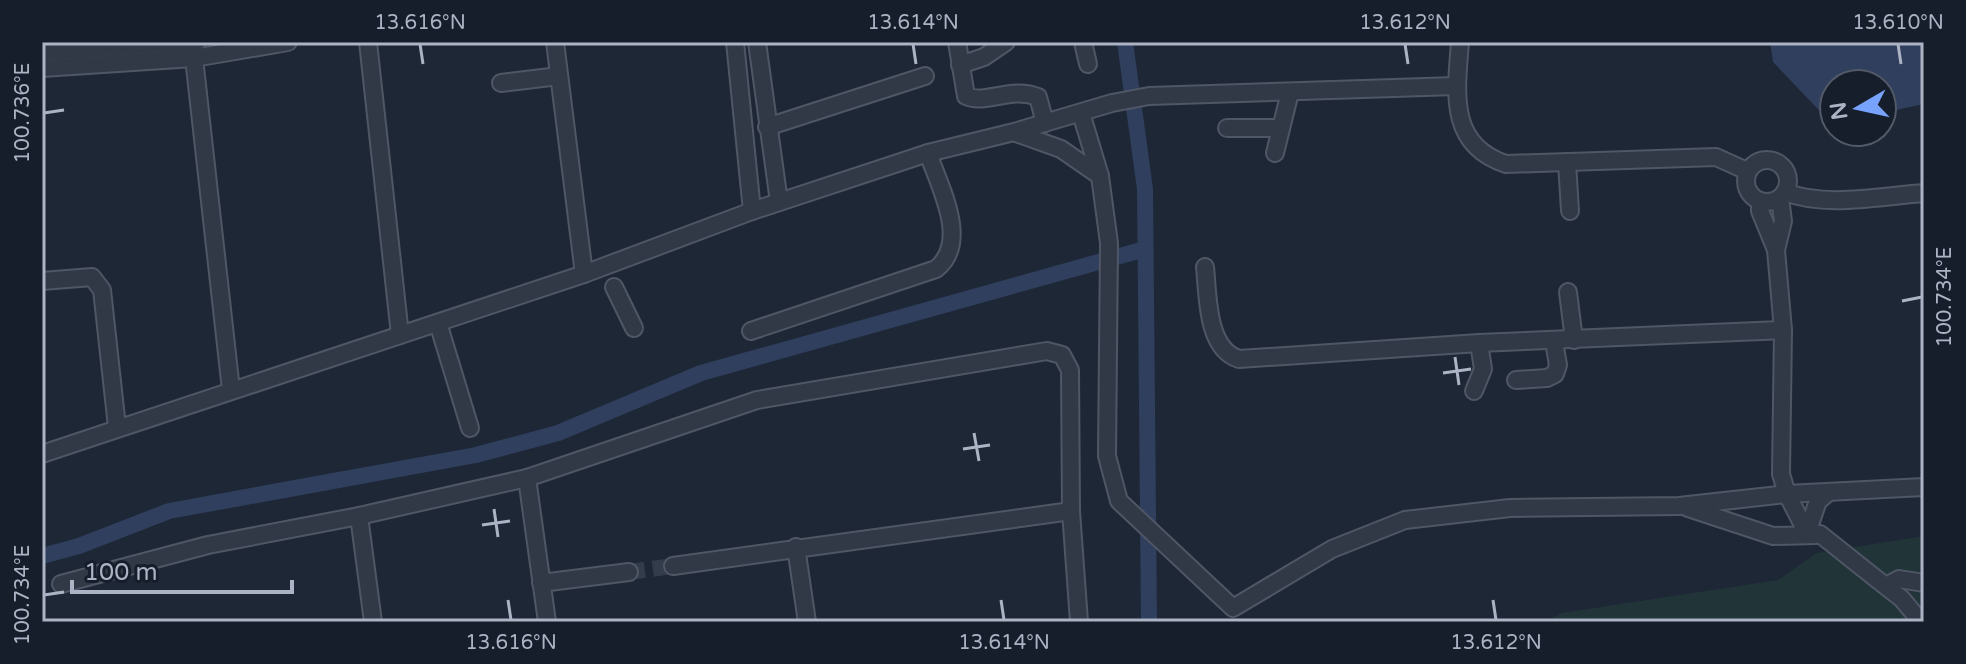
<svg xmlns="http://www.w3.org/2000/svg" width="1966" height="664" viewBox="0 0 1966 664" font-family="'Varela Round',sans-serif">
	<rect width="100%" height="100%" fill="#1e2736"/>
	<polygon fill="#213539" points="1924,536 1924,622 1545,622 1562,613 1778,580 1817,553"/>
	<polygon fill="#2f3f5d" points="1770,42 1924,42 1924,104 1882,113 1882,84 1834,84 1833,125 1773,62"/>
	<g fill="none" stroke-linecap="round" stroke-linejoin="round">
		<g stroke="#2f3f5d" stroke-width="16">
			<polyline points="1125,42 1145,189 1149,622"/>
			<polyline points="42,556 79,546 169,511 476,455 558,433 701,373 1145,249"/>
		</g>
		<polyline stroke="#333c4b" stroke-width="16" stroke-dasharray="16 8" stroke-linecap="butt" points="629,572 673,566"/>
		<g stroke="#4f5665" stroke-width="20">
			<g id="minor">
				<polyline points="368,42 400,335"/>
				<polyline points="555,42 584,274"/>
				<polyline points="735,42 752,211"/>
				<polyline points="757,42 779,202"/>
				<path d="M957 42 966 96C986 105 1011 86 1038 97L1045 123"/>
				<polyline points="1083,42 1088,64"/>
				<path d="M1460 42C1456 93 1448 145 1506 164L1716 157 1747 171"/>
				<polyline points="42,52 197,42"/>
				<polyline points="960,65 984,57 1006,42"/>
				<polyline points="42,68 194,58"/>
				<polyline points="501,83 559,76"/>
				<polyline points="1081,113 1100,176 1109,243 1107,456 1119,501 1233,608 1332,549 1405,520 1510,508 1679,506 1787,494 1924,487"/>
				<polyline points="767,127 925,76"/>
				<polyline points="1227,128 1280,128"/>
				<polyline points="1016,133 1061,149 1100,176"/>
				<polyline points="1275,153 1290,92"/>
				<circle cx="1767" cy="181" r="21"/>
				<polyline points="1567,162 1570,211"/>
				<path d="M1785 192C1826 208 1881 196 1924 193"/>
				<polyline points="1760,201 1760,211 1776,250 1783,330 1781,474 1787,494 1807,533 1820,534 1874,577 1902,599 1921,622"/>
				<polyline points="1776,250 1783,221 1780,198"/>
				<path d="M1205 267C1208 294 1206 349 1239 359L1479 343 1783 330"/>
				<polyline points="42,281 92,277 102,290 117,427"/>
				<polyline points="614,287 634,328"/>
				<polyline points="1568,292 1574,340"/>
				<polyline points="438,323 470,428"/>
				<path d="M751 331 936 269C970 242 940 188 928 153"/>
				<polyline points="1516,380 1547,378 1555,374 1558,365 1554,342"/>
				<polyline points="231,390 194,58 288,42"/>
				<polyline points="1474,391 1483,369 1479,343"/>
				<polyline points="42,454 584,274 752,211 928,153 1014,132 1112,103 1149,96 1456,86"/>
				<polyline points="527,478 547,622"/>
				<polyline points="1688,508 1773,536 1816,535"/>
				<polyline points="359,516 373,622"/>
				<polyline points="1807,533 1818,501 1829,492"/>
				<polyline points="796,547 807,622"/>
				<polyline points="673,566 1071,511"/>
				<polyline points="541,583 629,572"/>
				<polyline points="61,584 208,545 359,516 527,478 757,400 1047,351 1062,355 1070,370 1071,511 1079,622"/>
				<polyline points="1886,586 1899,579 1924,583"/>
			</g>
		</g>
		<use href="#minor" stroke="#313947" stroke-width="16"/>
	</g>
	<path fill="none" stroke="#abb3c4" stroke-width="3" d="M420 44 423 64M913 44 916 64M1405 44 1408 64M1898 44 1901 64M44 113 64 110M1902 301 1922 297M1455 357 1459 385M1443 373 1471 369M974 433 979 461M963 449 990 445M494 509 498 537M482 525 510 521M44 595 64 592M508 600 511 620M1001 600 1004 620M1493 600 1496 620"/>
	<rect width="1966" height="664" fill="none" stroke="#171e2b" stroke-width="88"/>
	<g transform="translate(1858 108) rotate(261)"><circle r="38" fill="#171e2b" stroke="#525a68" stroke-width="2"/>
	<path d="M0-6L14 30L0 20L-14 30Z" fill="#78a3fd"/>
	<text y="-12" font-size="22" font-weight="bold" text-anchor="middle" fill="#abb3c4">N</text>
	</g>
	<path d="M72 580v12h220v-12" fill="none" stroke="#abb3c4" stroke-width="4"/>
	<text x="84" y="580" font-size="24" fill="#abb3c4" stroke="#171e2b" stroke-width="6" paint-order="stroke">100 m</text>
	<rect x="44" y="44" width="1878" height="576" fill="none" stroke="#abb3c4" stroke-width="3"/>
	<g font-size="20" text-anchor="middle" fill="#abb3c4">
		<text x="420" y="29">13.616°N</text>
		<text x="913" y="29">13.614°N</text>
		<text x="1405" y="29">13.612°N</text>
		<text x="1898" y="29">13.610°N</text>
		<text transform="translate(22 113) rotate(-90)" y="7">100.736°E</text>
		<text transform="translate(1944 297) rotate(-90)" y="7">100.734°E</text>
		<text transform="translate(22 595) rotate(-90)" y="7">100.734°E</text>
		<text x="511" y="649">13.616°N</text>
		<text x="1004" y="649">13.614°N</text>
		<text x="1496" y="649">13.612°N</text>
	</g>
</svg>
